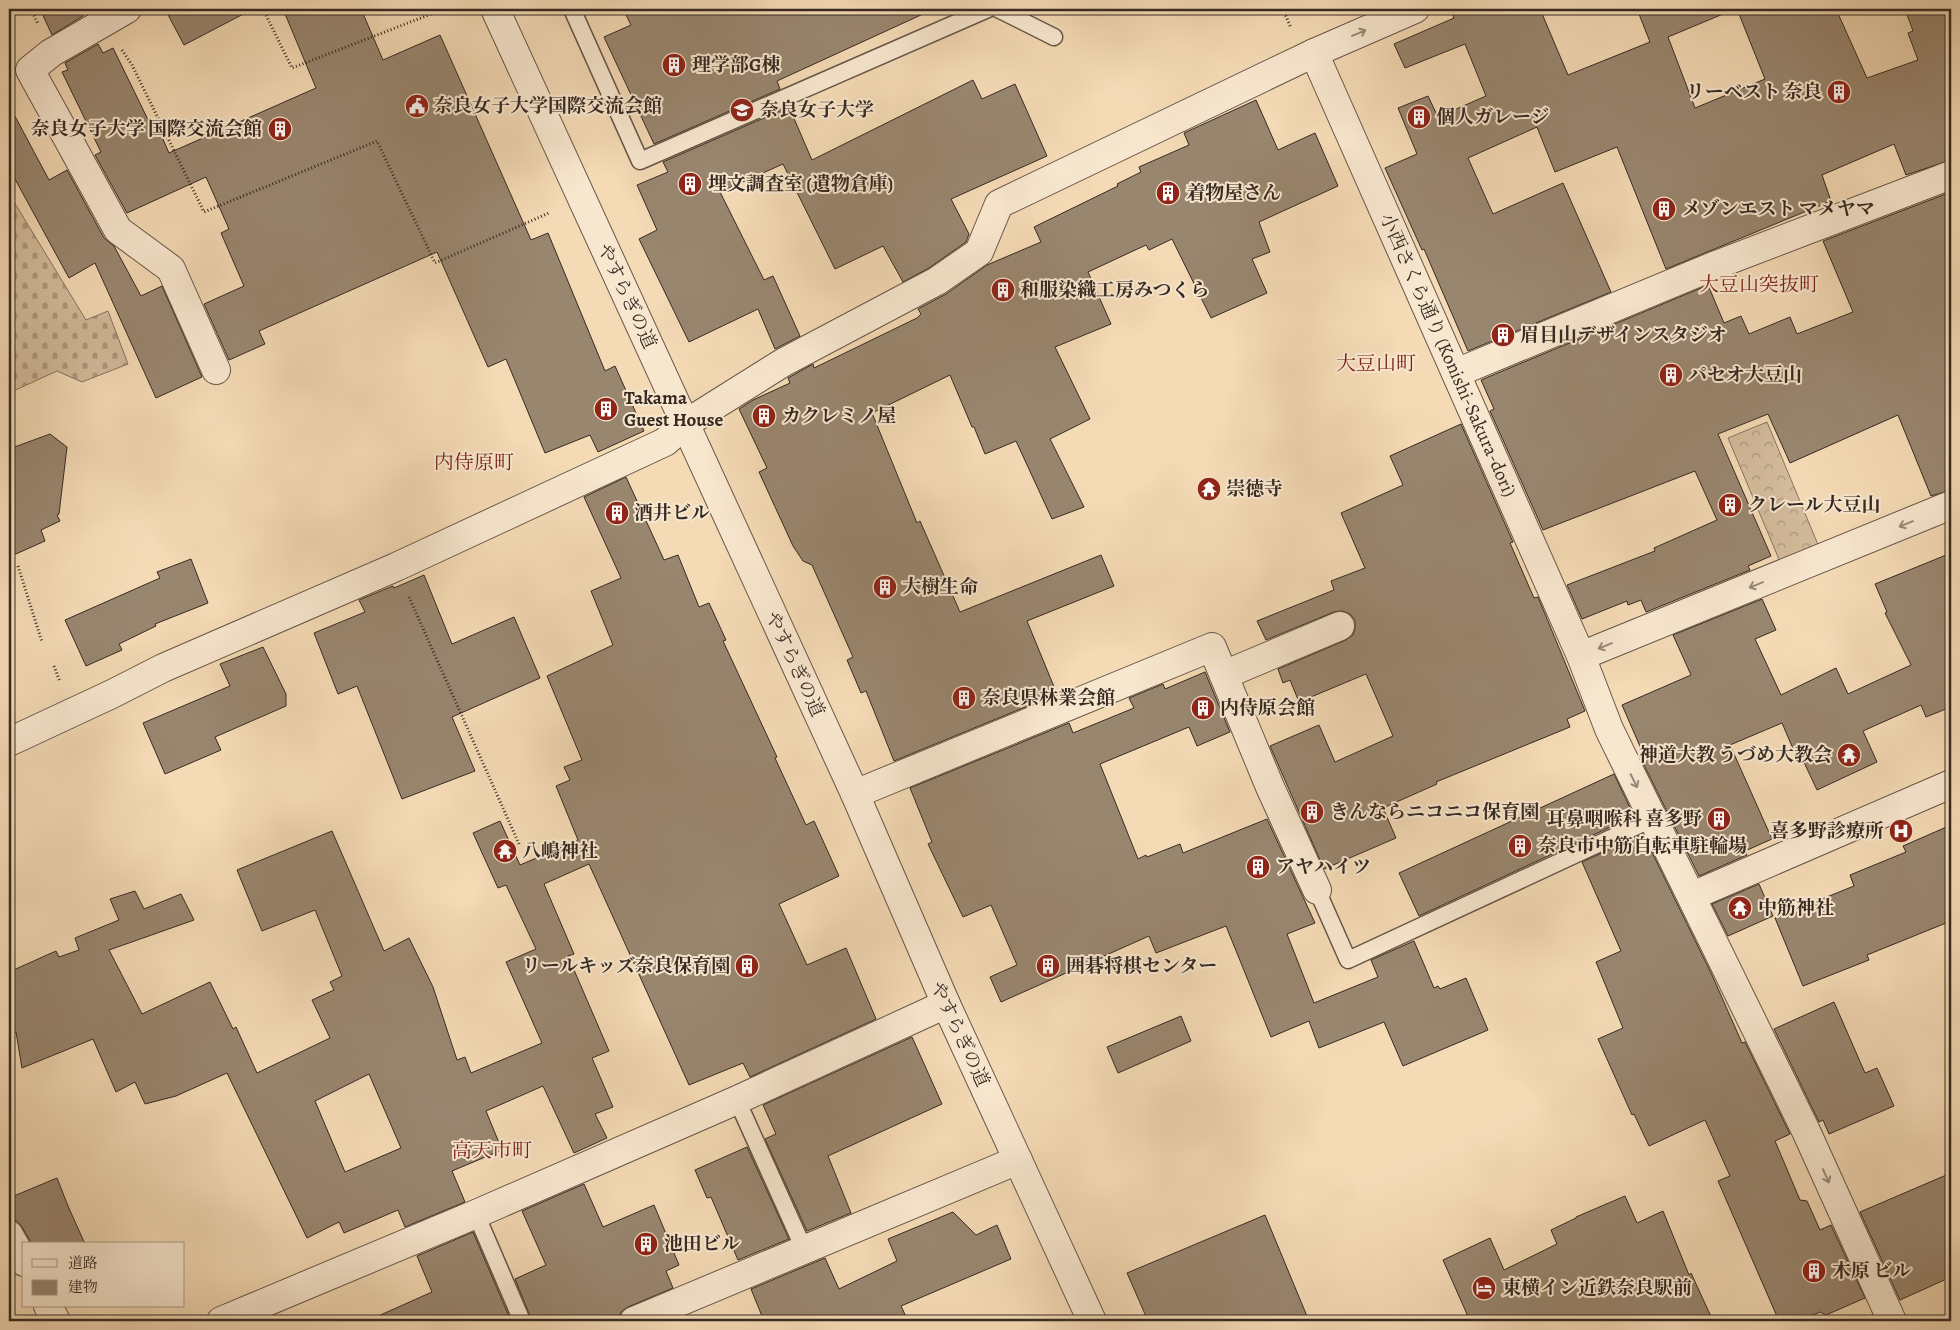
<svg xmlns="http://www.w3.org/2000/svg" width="1960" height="1330" viewBox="0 0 1960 1330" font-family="Alegreya,'Noto Serif JP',serif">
	<defs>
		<pattern id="forest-crowns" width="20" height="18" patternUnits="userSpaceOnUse" patternTransform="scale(1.25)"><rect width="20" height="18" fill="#d4bc9c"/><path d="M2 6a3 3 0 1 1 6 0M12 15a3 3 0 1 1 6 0" fill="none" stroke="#ad997f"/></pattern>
		<pattern id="cemetery-stones" width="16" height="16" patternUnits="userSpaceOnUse" patternTransform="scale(1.25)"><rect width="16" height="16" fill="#d4bc9c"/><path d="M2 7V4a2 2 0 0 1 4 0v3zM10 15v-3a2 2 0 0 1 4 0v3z" fill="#ad997f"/></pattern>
	</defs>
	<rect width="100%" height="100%" fill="#f4dab5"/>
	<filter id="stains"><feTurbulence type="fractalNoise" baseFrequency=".004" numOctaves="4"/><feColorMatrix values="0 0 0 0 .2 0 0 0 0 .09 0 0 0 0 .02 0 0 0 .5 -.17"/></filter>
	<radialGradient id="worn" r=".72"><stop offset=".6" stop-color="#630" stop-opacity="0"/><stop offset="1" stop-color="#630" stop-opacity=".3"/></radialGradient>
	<polygon fill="url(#forest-crowns)" stroke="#857360" points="1767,422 1819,547 1781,564 1728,438"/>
	<polygon fill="url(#cemetery-stones)" stroke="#857360" points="14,202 86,320 108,311 128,364 82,382 57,371 9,393 9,205"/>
	<g fill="#99866f" stroke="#362a23" fill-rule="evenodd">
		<polygon points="40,9 79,9 83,16 52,35"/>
		<polygon points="165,9 253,9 184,45"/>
		<polygon points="283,9 361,9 383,60 440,35 531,240 548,233 605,371 615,366 644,431 598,452 590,435 545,453 506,359 488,367 437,252 259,331 265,344 229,360 204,304 244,286 221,233 229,229 206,177 127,213 95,155 101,152 62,72 68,70 65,63 98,44 103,53 113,48 154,132 159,130 169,153 316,88"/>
		<polygon points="623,9 934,9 777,81 780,89 654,144 604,37 631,25"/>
		<polygon points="1450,9 1540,9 1568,75 1650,42 1637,9 1735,9 1668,37 1695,108 1765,79 1737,9 1836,9 1867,78 1918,60 1908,33 1913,31 1905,9 1951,9 1951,160 1906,175 1894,144 1822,175 1831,201 1666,269 1617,147 1555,172 1537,127 1468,158 1493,214 1563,183 1611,292 1468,351 1424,249 1422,250 1385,168 1417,154 1398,108 1428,96 1438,117 1486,96 1465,44 1405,68 1394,44 1454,18"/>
		<polygon points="973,80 982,99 1015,84 1047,156 951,199 969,234 966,242 929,268 903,282 883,246 835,269 783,164 720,192 764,280 773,276 800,336 775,349 758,309 689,342 639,239 657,230 637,185 668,172 663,162 789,107 812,160"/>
		<polygon points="1256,100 1278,150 1315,133 1338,186 1259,222 1270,252 1252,259 1267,293 1211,318 1172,239 1149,250 1146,245 1088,272 1111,324 1055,347 1090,419 1050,439 1084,507 1052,519 1016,441 985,454 974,427 972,427 950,375 872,413 917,523 920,521 960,612 1101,555 1114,586 1027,621 1057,694 894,761 866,691 861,693 847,660 853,657 812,565 803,561 793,546 759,472 767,468 739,409 753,400 790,383 788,378 813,364 814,368 917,318 921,314 918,309 946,294 987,265 1041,242 1034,227 1118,186 1117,184 1141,172 1139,167 1189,145 1184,133"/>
		<polygon points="9,105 49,180 67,170 104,238 114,246 141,296 162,286 202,377 156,398 95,263 69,278 9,168"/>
		<polygon points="1951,192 1951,490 1931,496 1898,415 1790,463 1768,414 1718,434 1771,556 1748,566 1750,570 1646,612 1641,600 1628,605 1627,601 1582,619 1567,585 1655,551 1654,548 1717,520 1695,471 1543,530 1490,411 1494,409 1481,380 1708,285 1724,323 1741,316 1749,334 1790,317 1797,334 1853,312 1823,241"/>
		<polygon points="1461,424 1513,542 1510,543 1534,598 1538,597 1585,711 1567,719 1570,727 1436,782 1437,784 1383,808 1396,838 1324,869 1270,746 1319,725 1335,762 1393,736 1366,674 1299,702 1290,680 1283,683 1278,669 1346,640 1353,635 1355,628 1355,620 1350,614 1342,611 1334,612 1266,640 1257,621 1334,590 1331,581 1365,568 1341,513 1403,485 1390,456"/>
		<polygon points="50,434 67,447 59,514 57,515 60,521 41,530 45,541 9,557 9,449"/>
		<path d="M626 477 664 560 678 555 699 607 709 603 726 640 723 641 777 757 775 758 806 825 814 821 839 876 779 904 807 965 846 948 876 1019 750 1077 743 1063 689 1085 589 864 544 884 574 954 568 956 609 1051 592 1058 613 1107 595 1114 607 1138 574 1153 543 1086 486 1111 502 1150 452 1171 465 1202 405 1227 398 1210 344 1233 339 1222 307 1238 227 1073 176 1096 145 1104 135 1082 116 1092 93 1039 22 1068 16 1032 9 1035V972L56 951 59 957 79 950 75 938 119 920 110 899 135 891 144 909 181 894 194 920 109 950 142 1014 210 982 233 1029 236 1027 257 1073 330 1038 312 1000 334 990 330 982 342 976 315 910 262 931 237 870 332 831 384 951 409 938 433 987 457 1060 465 1057 471 1073 542 1043 506 962 536 949 506 885 498 888 473 833 500 821 520 865 578 840 556 786 570 780 564 767 582 760 547 676 613 645 591 591 621 578 584 497ZM369 1074 401 1148 345 1172 315 1101Z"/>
		<polygon points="1951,553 1951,707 1926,717 1921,705 1863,731 1877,762 1817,790 1801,756 1797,758 1782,723 1730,745 1772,839 1745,851 1747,855 1699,876 1642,761 1646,760 1622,705 1691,675 1673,635 1762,599 1776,630 1755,639 1781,695 1836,668 1848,694 1911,665 1885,613 1887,612 1875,584"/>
		<polygon points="191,559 208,603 155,624 156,626 119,644 122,650 86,666 65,620 160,578 157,572"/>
		<polygon points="424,575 452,644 514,617 540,678 452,717 475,771 402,799 357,686 338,694 314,633 365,612 359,600 393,586 394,588"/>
		<polygon points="263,647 286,694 286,706 215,737 221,750 165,774 143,723 230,686 220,664"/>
		<polygon points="1205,672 1230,732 1197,746 1189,727 1100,764 1138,859 1146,855 1147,857 1180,844 1183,853 1267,819 1315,923 1287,934 1314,1003 1378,977 1371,960 1414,941 1434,988 1438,986 1440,989 1466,978 1488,1030 1403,1066 1384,1022 1319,1048 1309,1021 1271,1037 1226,926 1156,953 1149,936 1001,1002 990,977 1017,965 991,905 963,917 928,844 932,842 910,788 1069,723 1073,733 1134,708 1129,698 1163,684 1165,689"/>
		<polygon points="1614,774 1634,816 1419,916 1399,873"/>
		<polygon points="1951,825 1951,921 1867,955 1869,960 1803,986 1775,918 1854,886 1850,875 1906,852 1903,846"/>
		<polygon points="1643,834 1712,975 1742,1043 1745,1042 1790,1134 1775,1141 1800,1200 1807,1201 1820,1230 1831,1225 1865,1298 1826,1315 1820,1312 1798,1321 1779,1321 1718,1181 1730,1176 1705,1120 1649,1146 1634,1114 1632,1115 1598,1039 1623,1028 1596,962 1621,951 1582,862"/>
		<polygon points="1759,884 1773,916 1728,936 1712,904"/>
		<polygon points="1834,1002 1865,1073 1877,1068 1894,1106 1829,1134 1823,1120 1819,1122 1774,1029"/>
		<polygon points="1181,1016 1191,1041 1118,1073 1107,1047"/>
		<polygon points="912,1037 942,1104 828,1156 851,1213 807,1231 765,1139 776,1134 763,1105"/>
		<polygon points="747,1147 789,1239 738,1260 711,1197 707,1198 695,1170"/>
		<polygon points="1951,1173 1951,1277 1900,1300 1860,1212"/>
		<polygon points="57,1178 68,1206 85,1244 32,1244 22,1227 17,1221 9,1219 9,1198"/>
		<polygon points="584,1184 603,1227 654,1205 679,1265 666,1271 673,1288 628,1307 621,1312 619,1321 532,1321 515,1279 546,1265 522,1211"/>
		<polygon points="1625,1196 1637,1223 1663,1211 1689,1275 1691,1273 1713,1321 1470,1321 1443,1260 1490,1238 1504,1270 1557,1244 1551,1230 1576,1218 1576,1217"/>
		<polygon points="953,1212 976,1235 997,1225 1011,1259 901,1306 908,1321 764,1321 751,1289 825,1258 839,1289 897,1261 888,1239"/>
		<polygon points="1265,1215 1309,1321 1148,1321 1127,1273"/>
		<polygon points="473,1232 511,1321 367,1321 432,1292 417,1256"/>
	</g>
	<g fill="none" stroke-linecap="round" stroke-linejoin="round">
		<g stroke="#665648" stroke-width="19">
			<g id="service">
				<polyline points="572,9 640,161 988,9"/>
				<polyline points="998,9 1054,37"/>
				<polyline points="1317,890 1348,960 1652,819"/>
				<polyline points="737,1100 804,1249"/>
				<polyline points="476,1214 522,1321"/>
			</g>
		</g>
		<g stroke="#665648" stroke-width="30">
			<g id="minor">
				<polyline points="127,9 51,53 30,70 118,230 171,269 216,370"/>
				<polyline points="1314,53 1581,656"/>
				<polyline points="1456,373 1716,265 1951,175"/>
				<polyline points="1224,675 1340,626"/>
				<polyline points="9,742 112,694 163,668 396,567 665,442 685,424 784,362 937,281 979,252 999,204 1314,53 1415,9"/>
				<polyline points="855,794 1212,647 1270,787 1317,890"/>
				<polyline points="1692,896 1951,784"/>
				<polyline points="9,1235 24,1262"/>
				<polyline points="48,1306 56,1321"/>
				<polyline points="221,1321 476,1214 737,1100 946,1004"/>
				<polyline points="634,1321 1018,1160"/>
				<polyline points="1892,1321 1806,1131 1609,729 1581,656 1951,505"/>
			</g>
		</g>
		<g stroke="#665648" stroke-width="30">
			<polyline id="tertiary" points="495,9 855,794 946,1004 1092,1321"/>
		</g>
		<g stroke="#362a23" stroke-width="3" stroke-dasharray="1 2.5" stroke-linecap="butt">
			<polyline points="31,9 38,24"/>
			<polyline points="263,9 292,68 444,9"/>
			<polyline points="1283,9 1291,28"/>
			<polyline points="122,50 132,65 204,212 377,141 435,263 549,213"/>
			<polyline points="18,566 42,642"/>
			<polyline points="409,597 519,844"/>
			<polyline points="54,666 60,682"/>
		</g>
		<use href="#service" stroke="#f8e7cf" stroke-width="16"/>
		<use href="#minor" stroke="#f8e7cf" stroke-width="28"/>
		<use href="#tertiary" stroke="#f8e7cf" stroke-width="28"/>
	</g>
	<defs><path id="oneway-shaft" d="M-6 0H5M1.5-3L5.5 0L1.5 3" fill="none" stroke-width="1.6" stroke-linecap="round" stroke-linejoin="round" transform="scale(1.25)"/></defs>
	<g stroke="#978879">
		<use href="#oneway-shaft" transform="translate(1359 33) rotate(-23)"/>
		<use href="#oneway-shaft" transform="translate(1906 524) rotate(158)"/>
		<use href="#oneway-shaft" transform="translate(1756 585) rotate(158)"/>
		<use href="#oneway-shaft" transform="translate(1605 646) rotate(158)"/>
		<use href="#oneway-shaft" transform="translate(1634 781) rotate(64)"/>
		<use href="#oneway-shaft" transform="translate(1826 1176) rotate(66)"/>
	</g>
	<defs>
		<g id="building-disc" transform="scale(1.25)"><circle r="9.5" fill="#8f2418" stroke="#f8e7cf"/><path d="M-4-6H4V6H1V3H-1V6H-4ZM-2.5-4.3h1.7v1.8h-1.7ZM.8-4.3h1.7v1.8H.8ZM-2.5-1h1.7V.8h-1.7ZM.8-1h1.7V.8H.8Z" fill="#fff"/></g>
		<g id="civic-disc" transform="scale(1.25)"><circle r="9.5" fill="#8f2418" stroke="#f8e7cf"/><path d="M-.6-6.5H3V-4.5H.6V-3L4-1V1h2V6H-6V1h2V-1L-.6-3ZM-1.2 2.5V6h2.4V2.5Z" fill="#fff"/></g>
		<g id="university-disc" transform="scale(1.25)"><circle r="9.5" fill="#8f2418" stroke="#f8e7cf"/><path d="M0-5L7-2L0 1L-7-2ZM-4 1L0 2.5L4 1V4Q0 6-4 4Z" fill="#fff"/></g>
		<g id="temple-disc" transform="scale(1.25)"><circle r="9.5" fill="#8f2418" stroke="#f8e7cf"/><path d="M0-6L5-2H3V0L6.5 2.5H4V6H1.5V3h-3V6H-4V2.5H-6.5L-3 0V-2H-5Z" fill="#fff"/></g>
		<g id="hospital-disc" transform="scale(1.25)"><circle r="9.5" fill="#8f2418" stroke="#f8e7cf"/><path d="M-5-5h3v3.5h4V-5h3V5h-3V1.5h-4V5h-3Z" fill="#fff"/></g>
		<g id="hotel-disc" transform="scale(1.25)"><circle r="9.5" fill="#8f2418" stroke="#f8e7cf"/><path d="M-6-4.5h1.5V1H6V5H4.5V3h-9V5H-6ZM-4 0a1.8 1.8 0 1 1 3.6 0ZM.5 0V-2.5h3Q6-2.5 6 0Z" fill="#fff"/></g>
	</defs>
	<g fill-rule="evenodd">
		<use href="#building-disc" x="674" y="65"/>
		<use href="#building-disc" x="1839" y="92"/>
		<use href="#civic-disc" x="417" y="106"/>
		<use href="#university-disc" x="742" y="110"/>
		<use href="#building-disc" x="1419" y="117"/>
		<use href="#building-disc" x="280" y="129"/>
		<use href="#building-disc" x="690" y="184"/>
		<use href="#building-disc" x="1168" y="193"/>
		<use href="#building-disc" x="1664" y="209"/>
		<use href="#building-disc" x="1003" y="290"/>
		<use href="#building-disc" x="1503" y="335"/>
		<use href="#building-disc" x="1671" y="375"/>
		<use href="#building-disc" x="606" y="409"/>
		<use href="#building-disc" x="764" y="416"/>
		<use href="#temple-disc" x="1209" y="489"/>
		<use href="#building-disc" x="1730" y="505"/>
		<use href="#building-disc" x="617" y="513"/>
		<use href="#building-disc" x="885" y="587"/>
		<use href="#building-disc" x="964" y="698"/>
		<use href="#building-disc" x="1203" y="708"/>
		<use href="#temple-disc" x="1849" y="755"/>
		<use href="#building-disc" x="1312" y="812"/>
		<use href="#building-disc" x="1719" y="819"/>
		<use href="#hospital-disc" x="1901" y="831"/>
		<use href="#building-disc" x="1520" y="846"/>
		<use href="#temple-disc" x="505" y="851"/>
		<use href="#building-disc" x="1258" y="867"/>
		<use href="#temple-disc" x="1740" y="908"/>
		<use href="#building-disc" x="747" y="966"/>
		<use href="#building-disc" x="1048" y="966"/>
		<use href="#building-disc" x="646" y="1244"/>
		<use href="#building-disc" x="1814" y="1271"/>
		<use href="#hotel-disc" x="1484" y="1288"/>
	</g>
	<g text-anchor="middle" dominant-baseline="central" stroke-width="4" stroke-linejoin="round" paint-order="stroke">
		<g font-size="19" font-weight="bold" fill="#362a23" stroke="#f8e7cf" text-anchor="start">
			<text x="692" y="65">理学部G棟</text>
			<text x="1822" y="92" text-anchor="end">リーベスト 奈良</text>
			<text x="434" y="106">奈良女子大学国際交流会館</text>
			<text x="760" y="110">奈良女子大学</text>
			<text x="1436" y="117">個人ガレージ</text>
			<text x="262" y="129" text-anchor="end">奈良女子大学 国際交流会館</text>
			<text x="708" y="184">埋文調査室 (遺物倉庫)</text>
			<text x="1186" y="193">着物屋さん</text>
			<text x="1682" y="209">メゾンエスト マメヤマ</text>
			<text x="1020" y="290">和服染織工房みつくら</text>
			<text x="1520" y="335">眉目山デザインスタジオ</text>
			<text x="1688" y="375">パセオ大豆山</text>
			<text x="624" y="398">Takama<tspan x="624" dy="22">Guest House</tspan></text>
			<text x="782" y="416">カクレミノ屋</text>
			<text x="1226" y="489">崇徳寺</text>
			<text x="1748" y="505">クレール大豆山</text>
			<text x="634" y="513">酒井ビル</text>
			<text x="902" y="587">大樹生命</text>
			<text x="982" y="698">奈良県林業会館</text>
			<text x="1220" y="708">内侍原会館</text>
			<text x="1832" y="755" text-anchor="end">神道大教 うづめ大教会</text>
			<text x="1330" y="812">きんならニコニコ保育園</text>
			<text x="1702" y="819" text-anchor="end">耳鼻咽喉科 喜多野</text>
			<text x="1884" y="831" text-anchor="end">喜多野診療所</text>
			<text x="1538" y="846">奈良市中筋自転車駐輪場</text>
			<text x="522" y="851">八嶋神社</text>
			<text x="1276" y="867">アヤハイツ</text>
			<text x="1758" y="908">中筋神社</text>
			<text x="730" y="966" text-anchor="end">リールキッズ奈良保育園</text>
			<text x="1066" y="966">囲碁将棋センター</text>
			<text x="664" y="1244">池田ビル</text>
			<text x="1832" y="1271">木原 ビル</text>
			<text x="1502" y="1288">東横イン近鉄奈良駅前</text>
		</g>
		<g font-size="19" fill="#362a23" stroke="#f8e7cf">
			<text transform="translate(627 296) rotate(65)">やすらぎの道</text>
			<text transform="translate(1448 355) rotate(66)">小西さくら通り (Konishi-Sakura-dori)</text>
			<text transform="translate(795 664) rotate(65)">やすらぎの道</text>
			<text transform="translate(960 1034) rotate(65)">やすらぎの道</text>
		</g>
		<g font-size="20" fill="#7a1f14" stroke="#f8e7cf">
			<text x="1759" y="284">大豆山突抜町</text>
			<text x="1376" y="363">大豆山町</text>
			<text x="474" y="462">内侍原町</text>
			<text x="492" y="1150">高天市町</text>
		</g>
	</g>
	<rect width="1960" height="1330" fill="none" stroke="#f4dab5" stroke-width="30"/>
	<rect x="10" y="10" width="1940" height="1310" fill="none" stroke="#362a23" stroke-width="2.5"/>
	<rect x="15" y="15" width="1930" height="1300" fill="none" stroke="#362a23"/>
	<rect x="22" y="1242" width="162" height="65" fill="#f8e7cf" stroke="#aa9b8a"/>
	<rect x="32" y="1259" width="25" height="8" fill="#f8e7cf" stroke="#aa9b8a"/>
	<text x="68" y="1268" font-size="15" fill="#362a23">道路</text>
	<rect x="32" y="1280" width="25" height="15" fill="#99866f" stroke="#aa9b8a"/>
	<text x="68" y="1292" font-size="15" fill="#362a23">建物</text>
	<rect width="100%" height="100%" filter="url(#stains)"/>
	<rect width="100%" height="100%" fill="url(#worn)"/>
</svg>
